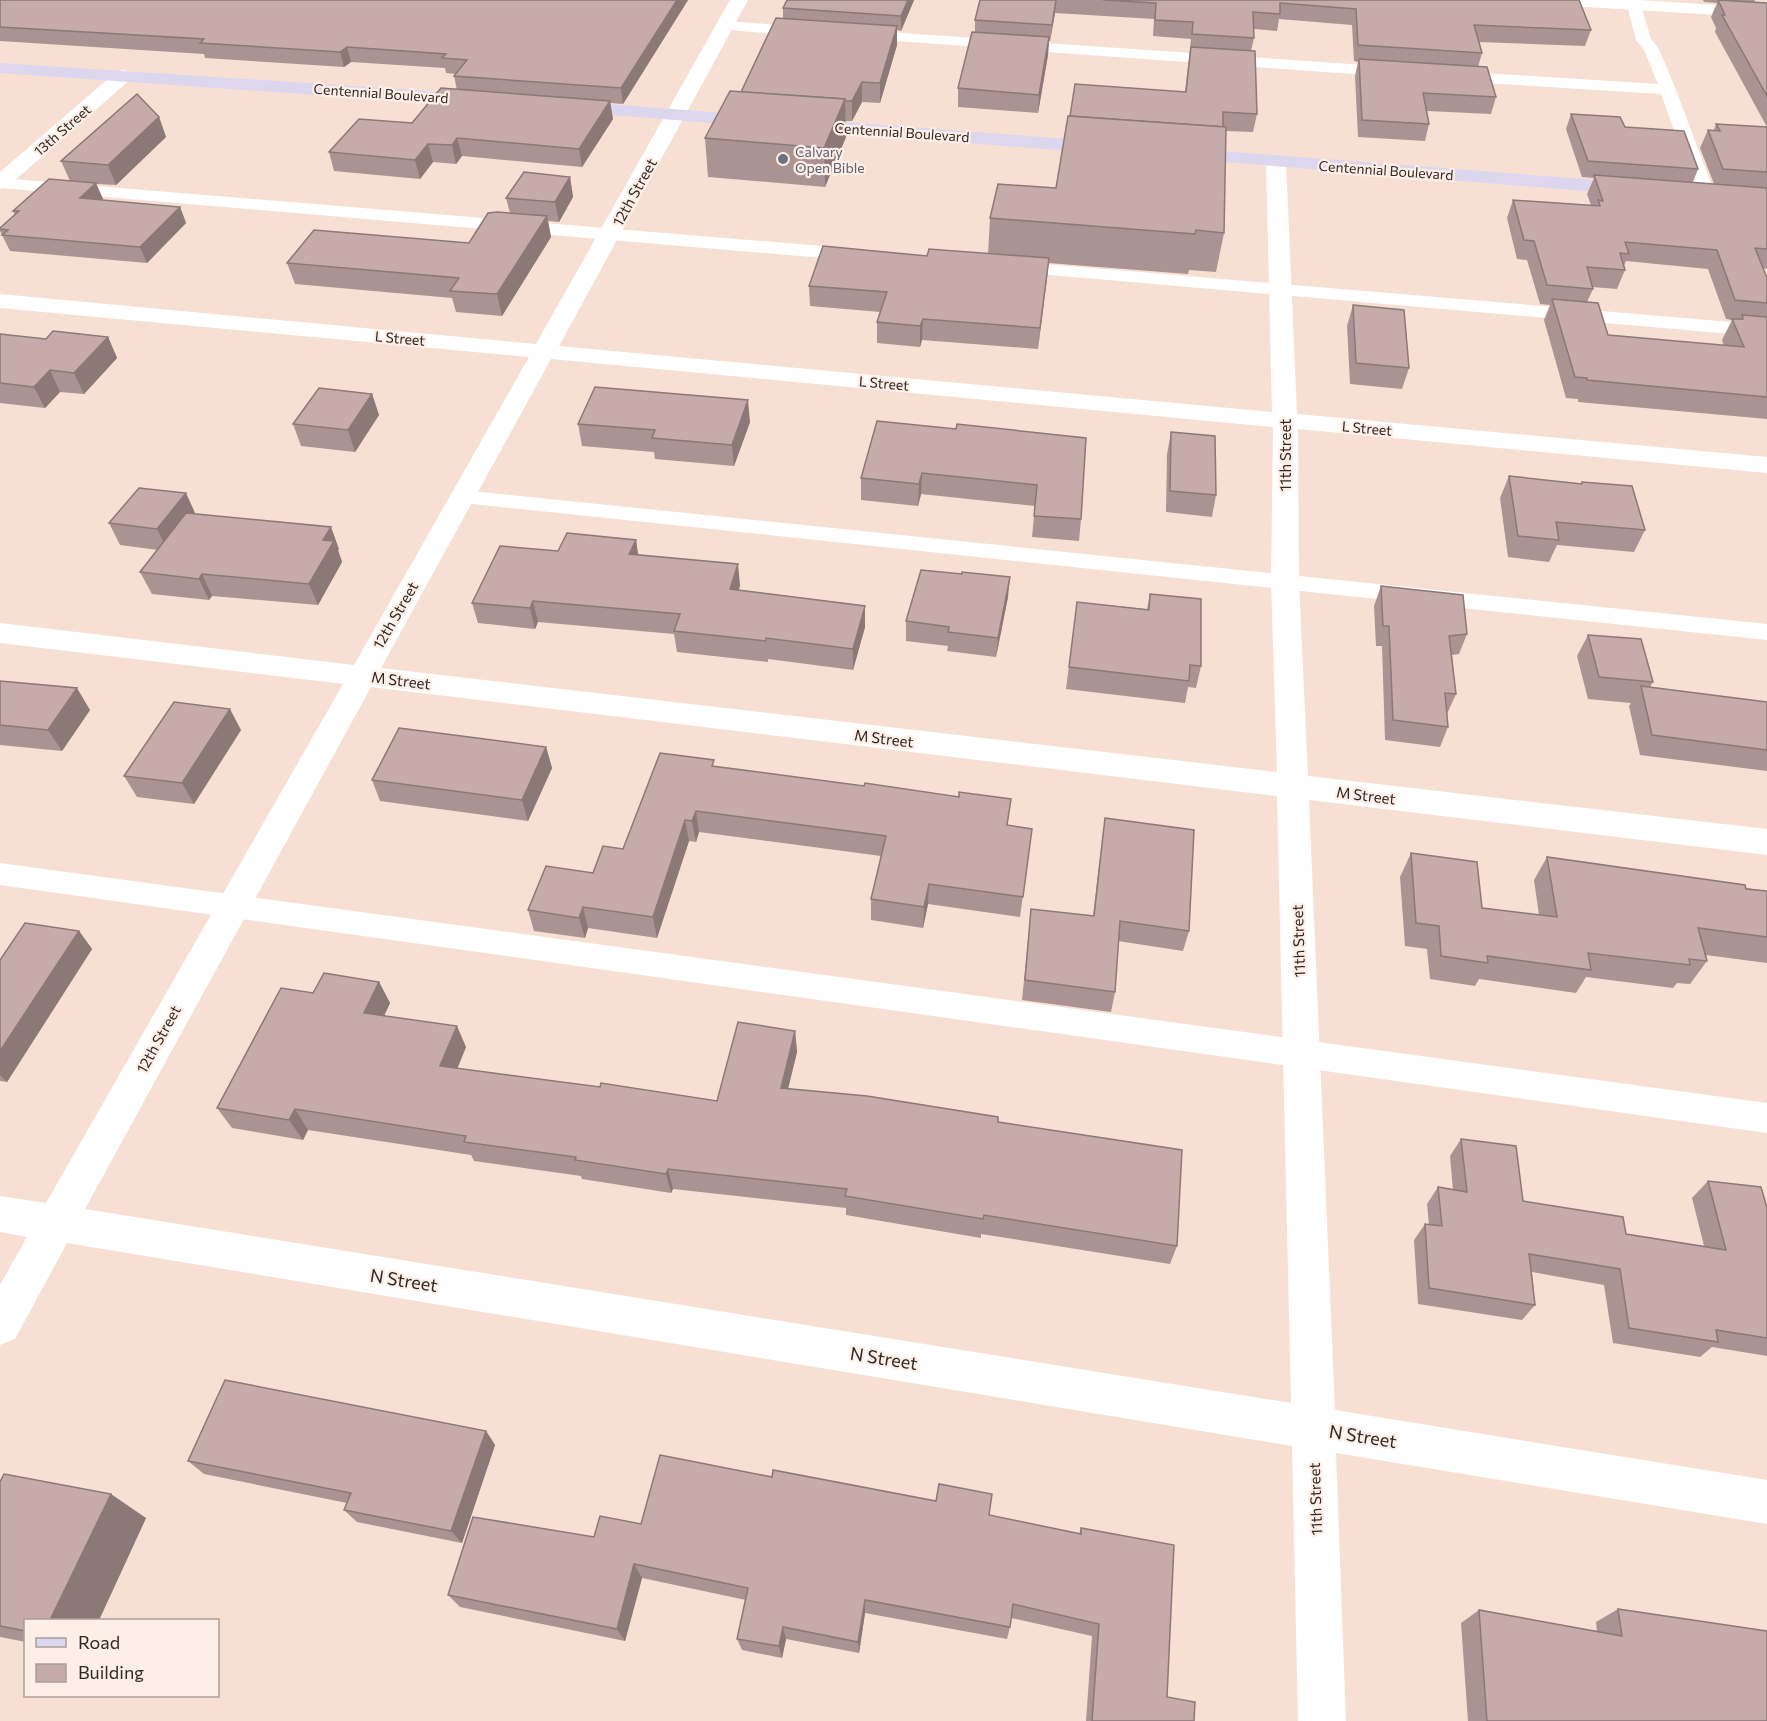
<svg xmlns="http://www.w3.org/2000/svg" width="1767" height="1721" viewBox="0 0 1767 1721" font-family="Commissioner,sans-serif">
	<rect width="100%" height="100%" fill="#f7e0d3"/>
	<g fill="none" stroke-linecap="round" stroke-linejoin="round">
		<g fill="#fff" fill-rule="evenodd">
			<polygon points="1634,1 1641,5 1651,39 1659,49 1676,90 1715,194 1712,198 1700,198 1697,194 1661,94 1452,81 1444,76 1452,71 1658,84 1644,50 1636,40 1627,5"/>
			<polygon points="724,21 810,27 818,32 810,37 719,29 716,26"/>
			<polygon points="859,30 1393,67 1401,72 1393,77 854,38 851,35"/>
			<polygon points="0,178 859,249 866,251 868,255 866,259 859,261 1,188"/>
			<polygon points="1010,261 1767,325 1767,337 1003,271 1000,267 1003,263"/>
			<polygon points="462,490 1767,624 1767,640 454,502 451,497 454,492"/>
			<polygon points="0,863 1767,1103 1767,1133 0,885"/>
		</g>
		<g fill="#fff" fill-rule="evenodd">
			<path d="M730 0H748L559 346 1272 412 1266 161 1269 157H1283L1286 161 1297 414 1767 457V473L1298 429 1299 582 1308 776 1767 829V855L1309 800 1335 1410 1767 1480V1524L1336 1453 1346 1721H1298L1292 1446 67 1243 15 1339 0 1345V1285L27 1237 0 1232V1196L46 1203 343 684 0 643V623L354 665 529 357 0 308V294L536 344ZM551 359 1273 427 1271 582 1277 772 381 668ZM371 687 1277 796 1291 1403 85 1209Z"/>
			<polygon points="1545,0 1638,0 1767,8 1767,18 1554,5 1548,4"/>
			<polygon points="123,70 130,72 132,76 130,80 7,187 0,189 0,172 116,72"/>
		</g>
		<g fill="#ddd6ef" fill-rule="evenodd">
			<polygon points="0,63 477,94 484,96 486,100 484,104 477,106 0,73"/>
			<polygon points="567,101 1108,142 1115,144 1118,148 1115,152 1108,154 560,111 557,107 560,103"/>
			<polygon points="1181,148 1635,183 1642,185 1645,189 1642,193 1635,195 1174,158 1171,154 1174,150"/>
		</g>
	</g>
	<g fill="#aa9392" fill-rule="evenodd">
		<polygon points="0,0 688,0 623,104 610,103 613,119 582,167 462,156 456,164 433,162 420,179 334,171 329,152 412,123 457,90 454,76 456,74 446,73 445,68 351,62 344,67 205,58 204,54 0,41"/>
		<polygon points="787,0 914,0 901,31 897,30 897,45 880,103 862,102 852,121 845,121 846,137 825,187 708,177 705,138 741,92 783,18 783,8"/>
		<polygon points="980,0 1579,0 1591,30 1585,46 1479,42 1482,53 1478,67 1496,97 1491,114 1427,111 1429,124 1425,141 1358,137 1355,76 1358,62 1354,61 1352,25 1279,19 1277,31 1254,29 1254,38 1251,51 1257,114 1253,132 1226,131 1224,233 1216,272 1189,270 1188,274 1048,263 1038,349 922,340 920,347 877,343 877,322 880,312 810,306 809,286 927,256 988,254 990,218 1056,188 1185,92 1191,39 1153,36 1154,19 1055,13 1050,41 1049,41 1048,55 1038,113 958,107 958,88 975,32 975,20"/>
		<path d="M1703 0H1755L1754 2 1767 3V269L1763 268 1767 278V419L1578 402V399L1566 398 1544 320 1550 305 1540 304 1527 260 1517 259 1507 218 1513 200 1591 205 1587 194 1594 178 1582 177 1566 129 1571 114 1625 127 1698 169 1693 182 1714 184 1700 148 1708 130H1714L1716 124 1767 127 1715 32 1716 28 1711 17 1717 3 1704 2ZM1626 261 1708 269 1726 319 1732 320 1722 340 1724 346 1608 335 1587 302 1593 289 1592 287 1617 289 1625 270 1624 266Z"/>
		<polygon points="159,117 166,137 116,185 96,184 103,199 101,200 180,207 186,223 147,263 10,251 0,231 0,228 15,215 13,211 70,181 61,161"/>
		<polygon points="570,177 573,197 559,222 548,221 551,237 502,316 456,312 452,298 295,284 287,263 469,243 510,213 506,198"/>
		<polygon points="1353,305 1409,368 1402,389 1350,384 1347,326"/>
		<polygon points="0,334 46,339 108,337 117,358 84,394 60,392 45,408 0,403"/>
		<polygon points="372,394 379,415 355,452 301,446 293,424"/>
		<polygon points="750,422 734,466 655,459 654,452 582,446 578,424"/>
		<polygon points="956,429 1086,438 1081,519 1079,541 1032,537 1035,506 921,494 918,506 861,500 861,478"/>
		<polygon points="1171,432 1216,495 1212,517 1166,512 1167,454"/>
		<polygon points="1509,476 1581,484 1582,482 1645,530 1634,552 1557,545 1549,562 1508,557 1500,498"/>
		<polygon points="196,514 339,549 338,550 342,562 318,605 212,596 209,600 152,594 140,572 158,550 120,545 109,523"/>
		<polygon points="636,540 638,555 740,585 739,590 865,627 853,670 768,659 768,662 677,652 674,634 538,622 535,629 478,623 472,603 558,551"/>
		<polygon points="1381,586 1467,634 1459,654 1452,655 1456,694 1447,714 1448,727 1440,747 1385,740 1382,646 1376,646 1374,606"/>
		<polygon points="1150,594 1201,666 1196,688 1188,687 1185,703 1066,689 1077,602 1147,609"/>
		<polygon points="1008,597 996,657 947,651 948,646 906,641 906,621"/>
		<polygon points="1588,635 1653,682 1650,687 1767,702 1767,771 1640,755 1629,706 1631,703 1588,699 1577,656"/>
		<polygon points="0,681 90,710 62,751 0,745"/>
		<polygon points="241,730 194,804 137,797 124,776"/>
		<polygon points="546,747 552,768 528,821 380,801 372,780"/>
		<polygon points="715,767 1008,825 1032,829 1020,917 928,904 923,928 871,920 871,899 881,856 699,832 696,842 689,841 657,938 588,928 585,938 534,931 528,910 593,873 623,849"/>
		<polygon points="1105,818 1189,931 1183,951 1118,941 1115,992 1111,1012 1022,1000 1031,909 1093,916 1102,839"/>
		<polygon points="1411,853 1482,908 1539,915 1534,880 1547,857 1767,891 1767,963 1706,955 1707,961 1690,984 1677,983 1673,988 1586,977 1576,993 1479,979 1475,986 1430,979 1427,949 1405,946 1400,877"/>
		<polygon points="79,931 92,949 7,1082 0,1081 0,960"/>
		<polygon points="379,982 390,1003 384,1016 466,1047 457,1068 600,1087 717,1101 795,1031 797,1052 788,1089 998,1122 1177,1246 1170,1264 981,1234 981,1238 846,1215 846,1208 673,1189 671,1193 582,1179 581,1176 474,1161 471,1155 308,1130 303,1140 232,1128 217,1108 313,993"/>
		<polygon points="1461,1139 1523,1201 1626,1234 1704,1246 1692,1198 1708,1181 1767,1208 1767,1356 1712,1347 1700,1357 1613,1343 1604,1285 1532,1272 1535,1305 1522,1320 1418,1304 1414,1240 1425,1224 1429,1225 1427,1204 1438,1187 1453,1190 1450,1156"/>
		<polygon points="486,1431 495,1445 462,1543 357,1522 344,1510 347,1503 204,1474 188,1461"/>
		<polygon points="772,1477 989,1515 1079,1534 1081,1528 1167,1697 1194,1721 1086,1721 1092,1636 1011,1618 1010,1627 1007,1639 865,1613 859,1653 786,1639 782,1658 742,1650 737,1639 746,1600 642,1578 625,1641 460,1607 448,1595 594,1537 641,1524"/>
		<polygon points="0,1482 146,1518 99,1620 26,1620 26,1642 0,1637"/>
		<polygon points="1618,1609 1767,1721 1468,1721 1461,1623 1479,1610 1597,1632 1596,1622"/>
	</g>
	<g fill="#8b7877">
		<polygon points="677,0 688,0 623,104 621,88"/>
		<polygon points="908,0 914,0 901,31 901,16"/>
		<polygon points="1056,0 1055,13 1050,41 1052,25"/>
		<polygon points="897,26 897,45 880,103 880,83"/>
		<polygon points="1049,37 1048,55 1038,113 1039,95"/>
		<polygon points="347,47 351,62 344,67 340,52"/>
		<polygon points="862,82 862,102 852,121 852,101"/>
		<polygon points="845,99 846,137 825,187 824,148"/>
		<polygon points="610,101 613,119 582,167 579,149"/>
		<polygon points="159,117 166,137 116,185 108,165"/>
		<polygon points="457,138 462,156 456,164 452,145"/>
		<polygon points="428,144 433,162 420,179 415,160"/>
		<polygon points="570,177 573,197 559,222 555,202"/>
		<polygon points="96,183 103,199 87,214 80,198"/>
		<polygon points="180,207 186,223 147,263 140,247"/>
		<polygon points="547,216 551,237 502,316 497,294"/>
		<polygon points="1049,258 1047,278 1038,349 1040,328"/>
		<polygon points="923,319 922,340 920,347 920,326"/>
		<polygon points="108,337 117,358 84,394 74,373"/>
		<polygon points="50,370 60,392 45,408 34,387"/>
		<polygon points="372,394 379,415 355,452 348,430"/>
		<polygon points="748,400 750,422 734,466 732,445"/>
		<polygon points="922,473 921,494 918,506 919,484"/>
		<polygon points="186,493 196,515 168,551 157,529"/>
		<polygon points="331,527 339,549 338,550 342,562 318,605 309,584 323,540"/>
		<polygon points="636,540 639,561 629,554"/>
		<polygon points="738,564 740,585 732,610 730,589"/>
		<polygon points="202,574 212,596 209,600 199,579"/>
		<polygon points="1010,577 1008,597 996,657 998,638"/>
		<polygon points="533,601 538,622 535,629 530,608"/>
		<polygon points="865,606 865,627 853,670 853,649"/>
		<polygon points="77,688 90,710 62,751 48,730"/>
		<polygon points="230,709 241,730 194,804 182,783"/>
		<polygon points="546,747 552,768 528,821 522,800"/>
		<polygon points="696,811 699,832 696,842 692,821"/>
		<polygon points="685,820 689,841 657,938 653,917"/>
		<polygon points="929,884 928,904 923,928 924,907"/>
		<polygon points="583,907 588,928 585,938 579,918"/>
		<polygon points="79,931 92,949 7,1082 0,1075 0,1051"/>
		<polygon points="379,982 390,1003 375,1035 364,1013"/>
		<polygon points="457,1026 466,1047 450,1087 440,1066"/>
		<polygon points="795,1031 797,1052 783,1109 781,1088"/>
		<polygon points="295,1109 308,1130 303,1140 289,1120"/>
		<polygon points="668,1169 673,1189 671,1193 666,1174"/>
		<polygon points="486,1431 495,1445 462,1543 451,1531"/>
		<polygon points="111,1494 146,1518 99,1620 50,1620"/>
		<polygon points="634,1564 642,1578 625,1641 617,1629"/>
		<polygon points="865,1600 865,1613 859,1653 858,1642"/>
		<polygon points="783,1627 786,1639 782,1658 779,1646"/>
	</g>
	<g fill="#c6abaa" stroke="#8b7877" stroke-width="1.5">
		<polygon points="0,0 677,0 621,88 454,76 467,60 442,58 446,54 347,47 340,52 200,43 204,39 0,27"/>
		<polygon points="787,0 908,0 901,16 783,8"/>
		<polygon points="980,0 1056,0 1052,25 975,20"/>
		<polygon points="1103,0 1579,0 1591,30 1474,25 1482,53 1358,45 1356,9 1280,3 1280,14 1253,12 1254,38 1192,34 1193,22 1155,20 1156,3"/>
		<polygon points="1718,0 1767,3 1767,96 1722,15 1725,15"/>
		<polygon points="776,18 897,26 880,83 862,82 852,101 844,101 845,99 741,92"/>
		<polygon points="972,32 1049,37 1039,95 958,88"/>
		<polygon points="1191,47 1255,51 1257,114 1223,112 1223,127 1070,116 1075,84 1186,92"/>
		<polygon points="1359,59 1487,67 1496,97 1423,93 1429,124 1362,120"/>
		<polygon points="441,88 610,101 579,149 457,138 452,145 428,144 415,160 329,152 359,119 412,123"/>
		<polygon points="730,91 845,99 824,148 705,138"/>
		<polygon points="137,94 159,117 108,165 61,161"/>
		<polygon points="1571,114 1620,117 1625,127 1684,131 1698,169 1588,161"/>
		<polygon points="1068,116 1226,127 1224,233 1196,230 1195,234 990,218 998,184 1056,188"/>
		<polygon points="1716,124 1767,127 1767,172 1723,169 1708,130 1720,131"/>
		<polygon points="524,172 570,177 555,202 506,198"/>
		<polygon points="1594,175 1767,188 1767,249 1755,248 1767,278 1767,303 1735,300 1717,250 1625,242 1629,254 1620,253 1625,270 1587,267 1593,289 1547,285 1534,241 1524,240 1513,200 1600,206 1598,200 1603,201"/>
		<polygon points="49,179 96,183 80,198 180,207 140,247 2,235 8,230 0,229 0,228 19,211 13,211"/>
		<polygon points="497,212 547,216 497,294 450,291 459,278 287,263 314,230 469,243 488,213"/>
		<polygon points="823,246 927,256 929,249 1049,258 1040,328 923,319 920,326 877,322 887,292 809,286"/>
		<polygon points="1552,299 1598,303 1608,335 1744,347 1732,319 1743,319 1742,315 1767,317 1767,397 1587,380 1587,378 1575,377"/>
		<polygon points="1353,305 1404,310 1409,368 1356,363"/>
		<polygon points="53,331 108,337 74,373 50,370 34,387 0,383 0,334 46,339"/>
		<polygon points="595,387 748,400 732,445 652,438 655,430 578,424"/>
		<polygon points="319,388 372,394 348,430 293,424"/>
		<polygon points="877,421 956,429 957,424 1086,438 1081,519 1034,516 1037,485 922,473 919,484 861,478"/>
		<polygon points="1171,432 1215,436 1216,495 1170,491"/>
		<polygon points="1509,476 1582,484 1582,482 1632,486 1645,530 1556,522 1559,540 1518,536"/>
		<polygon points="139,488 186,493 157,529 109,523"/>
		<polygon points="186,513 331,527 323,540 334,541 309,584 202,574 199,579 140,572"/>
		<polygon points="567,533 636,540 629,554 738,564 730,589 865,606 853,649 766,638 766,641 674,631 680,614 533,601 530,608 472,603 500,546 558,551"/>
		<polygon points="921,570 962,574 962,572 1010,577 998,638 948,632 949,627 906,621"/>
		<polygon points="1381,586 1463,595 1467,634 1449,636 1456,694 1445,693 1448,727 1393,720 1389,626 1383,626"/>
		<polygon points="1150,594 1201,599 1201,666 1190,665 1189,681 1069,667 1077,602 1149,610"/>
		<polygon points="1588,635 1641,639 1653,682 1599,677"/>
		<polygon points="0,681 77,688 48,730 0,725"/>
		<polygon points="1641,686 1767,702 1767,750 1652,735"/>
		<polygon points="174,702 230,709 182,783 124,776"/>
		<polygon points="399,728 546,747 522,800 372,780"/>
		<polygon points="660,753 714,760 712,766 864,786 865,783 959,797 959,792 1011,799 1007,825 1032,829 1023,897 929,884 924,907 871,899 886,836 696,811 692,821 685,820 653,917 583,907 579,918 528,910 546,866 593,873 603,846 623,849"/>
		<polygon points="1105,818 1194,830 1189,931 1120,921 1115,992 1025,980 1031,909 1094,916"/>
		<polygon points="1411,853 1477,862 1482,908 1557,917 1547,857 1745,885 1746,889 1767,891 1767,937 1698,928 1707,961 1689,959 1690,965 1588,953 1591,970 1487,956 1488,963 1441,956 1439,926 1416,923"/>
		<polygon points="25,923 79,931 0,1051 0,960"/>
		<polygon points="324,973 379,982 364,1013 457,1026 440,1066 600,1087 601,1083 717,1101 738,1022 795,1031 781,1088 867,1096 998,1117 998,1122 1182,1150 1177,1246 984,1215 983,1219 845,1196 847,1189 668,1169 666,1174 575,1160 576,1157 464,1142 466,1136 295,1109 289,1120 217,1108 281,988 313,993"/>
		<polygon points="1461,1139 1516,1146 1523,1201 1623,1217 1626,1234 1726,1250 1708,1181 1761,1187 1767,1208 1767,1338 1716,1330 1718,1342 1629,1328 1620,1269 1529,1254 1535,1305 1429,1288 1425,1224 1442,1226 1438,1187 1467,1192"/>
		<polygon points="225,1380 486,1431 451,1531 344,1510 351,1493 188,1461"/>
		<polygon points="660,1455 772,1477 773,1470 936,1501 939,1484 992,1494 989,1515 1081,1534 1081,1528 1174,1545 1167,1697 1195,1702 1194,1721 1092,1721 1099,1624 1013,1604 1010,1627 865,1600 858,1642 783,1627 779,1646 737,1639 748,1588 634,1564 617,1629 448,1595 473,1517 594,1537 600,1516 641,1524"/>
		<polygon points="4,1474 111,1494 50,1620 26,1620 26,1631 0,1626 0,1482"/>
		<polygon points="1618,1609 1767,1631 1767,1721 1487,1721 1479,1610 1622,1636"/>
	</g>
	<circle fill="#6b7280" stroke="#fdefe7" stroke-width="2" cx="783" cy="159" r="6"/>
	<g text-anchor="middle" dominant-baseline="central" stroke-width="4.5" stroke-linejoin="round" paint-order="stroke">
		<g font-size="14" fill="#302823" stroke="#fdefe7">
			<text transform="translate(381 93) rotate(4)">Centennial Boulevard</text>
			<text transform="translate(62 130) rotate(-41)">13th Street</text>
			<text transform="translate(902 132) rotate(4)">Centennial Boulevard</text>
			<text transform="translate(1386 170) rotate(4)">Centennial Boulevard</text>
			<text transform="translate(400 338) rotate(5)">L Street</text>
			<text transform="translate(884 383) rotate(5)">L Street</text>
			<text transform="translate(1367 428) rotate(5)">L Street</text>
		</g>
		<g font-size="14" fill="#5b616d" stroke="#fdefe7" text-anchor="start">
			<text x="795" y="151">Calvary<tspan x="795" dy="16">Open Bible</tspan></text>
		</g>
		<g font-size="15" fill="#302823" stroke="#fdefe7">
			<text transform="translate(634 192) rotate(-61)">12th Street</text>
			<text transform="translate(1285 455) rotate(-90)">11th Street</text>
			<text transform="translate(395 615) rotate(-60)">12th Street</text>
			<text transform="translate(401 680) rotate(7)">M Street</text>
			<text transform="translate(884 738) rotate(7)">M Street</text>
			<text transform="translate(1366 795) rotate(7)">M Street</text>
			<text transform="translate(1298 941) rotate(-92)">11th Street</text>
			<text transform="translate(158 1039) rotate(-61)">12th Street</text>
			<text transform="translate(1315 1499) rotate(-92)">11th Street</text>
		</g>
		<g font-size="18" fill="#302823" stroke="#fdefe7">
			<text transform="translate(404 1280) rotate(9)">N Street</text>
			<text transform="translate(884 1358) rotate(9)">N Street</text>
			<text transform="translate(1363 1436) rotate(9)">N Street</text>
		</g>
	</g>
	<rect x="24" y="1619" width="195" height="78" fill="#fdefe7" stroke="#ab9f99" stroke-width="1.5"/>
	<rect x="36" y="1638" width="30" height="9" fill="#ddd6ef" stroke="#ab9f99" stroke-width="1.5"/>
	<text x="78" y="1649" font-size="18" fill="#302823">Road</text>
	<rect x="36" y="1664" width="30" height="18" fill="#c6abaa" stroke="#ab9f99" stroke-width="1.5"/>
	<text x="78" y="1679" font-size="18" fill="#302823">Building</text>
</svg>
